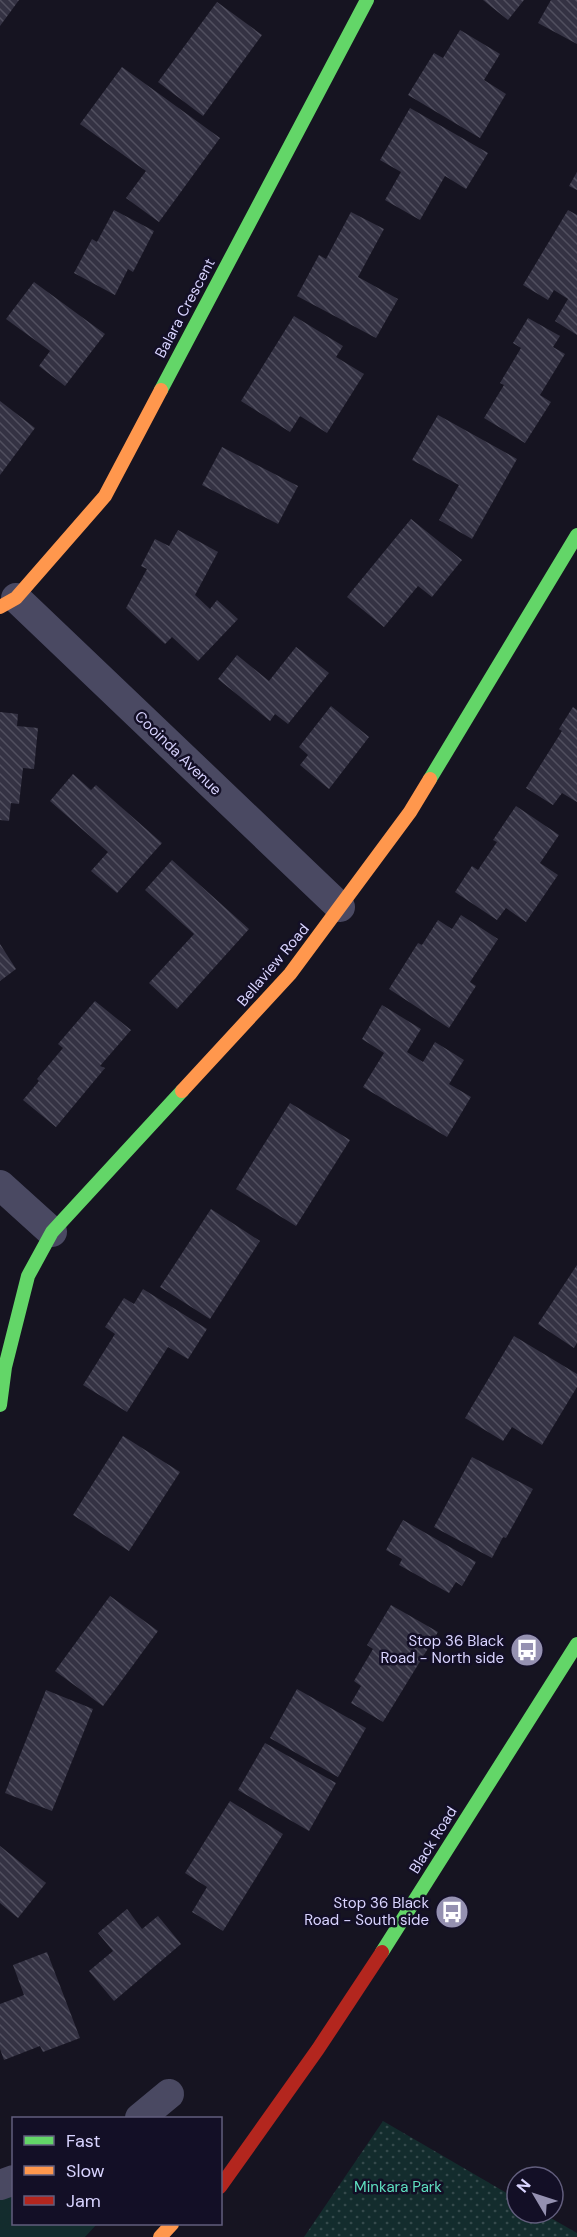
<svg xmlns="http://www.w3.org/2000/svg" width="577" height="2237" viewBox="0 0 577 2237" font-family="'DM Sans',sans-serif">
	<defs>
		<pattern id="park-dots" width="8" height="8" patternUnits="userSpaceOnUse" patternTransform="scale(1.5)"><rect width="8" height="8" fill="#132c2d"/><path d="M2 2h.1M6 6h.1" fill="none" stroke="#354a4c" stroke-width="1.8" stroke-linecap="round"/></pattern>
		<pattern id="building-back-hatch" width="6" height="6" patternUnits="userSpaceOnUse" patternTransform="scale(1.5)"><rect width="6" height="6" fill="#343243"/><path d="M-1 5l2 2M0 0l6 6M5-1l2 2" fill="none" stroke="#514f5f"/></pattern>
	</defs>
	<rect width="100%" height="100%" fill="#161421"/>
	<polygon fill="#132c2d" points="13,2193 14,2224 97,2224 85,2237 0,2237 0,2199"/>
	<polygon fill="url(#park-dots)" points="383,2121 517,2199 517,2213 542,2213 577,2233 577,2237 304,2237"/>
	<g fill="url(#building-back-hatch)">
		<polygon points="0,0 19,0 0,26"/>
		<polygon points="483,0 524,0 508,20"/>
		<polygon points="551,0 577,0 577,44 538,23"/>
		<polygon points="217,2 262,35 203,116 158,82"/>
		<polygon points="460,30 500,54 484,80 506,94 480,138 408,95 434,53 443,58"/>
		<polygon points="122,67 220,138 159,222 126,198 146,171 80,124"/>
		<polygon points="410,108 488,153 466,189 445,176 420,220 385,200 401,172 380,160"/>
		<polygon points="577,172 577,190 569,186"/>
		<polygon points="114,210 154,231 133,272 128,269 115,295 74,273 92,239 97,242"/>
		<polygon points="568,210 577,215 577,335 555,321 568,299 554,290 548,300 523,285"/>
		<polygon points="351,212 384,229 358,277 398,299 376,338 297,296 319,255 326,259"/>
		<polygon points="34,282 105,334 65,386 39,366 50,351 6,319"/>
		<polygon points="294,316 343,346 336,357 364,374 327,433 300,416 290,432 241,401"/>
		<polygon points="528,318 560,336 553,347 565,354 540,395 551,402 525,443 484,418 504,385 500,383 521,348 513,343"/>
		<polygon points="0,401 35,428 0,475"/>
		<polygon points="438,415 517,459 472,539 439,520 459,485 412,460"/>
		<polygon points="222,447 298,486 278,524 202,485"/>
		<polygon points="411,519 462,560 432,597 418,586 384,627 347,597"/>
		<polygon points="178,530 218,552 195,595 210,609 217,600 238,619 198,661 172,637 165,644 126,608 147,569 141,566 155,539 169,546"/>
		<polygon points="296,647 329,673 288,724 275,714 270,721 218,679 237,655 269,681"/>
		<polygon points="331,706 369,737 329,789 300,765 308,755 299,747"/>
		<polygon points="573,707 577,710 577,802 562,793 553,805 526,788 562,731 559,729"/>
		<polygon points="0,712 18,714 17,726 38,728 34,769 23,768 19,804 11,803 9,821 0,820"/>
		<polygon points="73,774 91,790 96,785 162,843 117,893 91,871 108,852 50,801"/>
		<polygon points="516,806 559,835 540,863 558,875 526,922 506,908 497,920 455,892 472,866 478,870 497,842 493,840"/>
		<polygon points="172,860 249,929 177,1009 149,983 194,934 145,890"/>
		<polygon points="461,915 498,939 470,982 476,986 449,1028 389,989 418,943 422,945 438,920 452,929"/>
		<polygon points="0,944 16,969 0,981"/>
		<polygon points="95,1001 131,1030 100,1066 105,1068 56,1127 23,1100 39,1081 37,1079 63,1048 58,1044"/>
		<polygon points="382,1005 421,1029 407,1052 423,1062 435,1042 464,1060 449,1084 471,1097 447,1137 363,1087 384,1053 362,1039"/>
		<polygon points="290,1103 350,1140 296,1226 236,1189"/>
		<polygon points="211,1209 260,1241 210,1319 160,1287"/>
		<polygon points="577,1265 577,1343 574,1348 538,1324"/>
		<polygon points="143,1289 207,1329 188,1359 168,1347 127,1412 83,1385 115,1334 105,1327 124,1298 134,1304"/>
		<polygon points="514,1336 577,1374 577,1387 542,1445 512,1427 503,1441 465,1418"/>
		<polygon points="123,1436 180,1472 129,1551 73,1515"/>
		<polygon points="472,1457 533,1489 506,1538 503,1537 492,1558 434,1527"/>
		<polygon points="403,1520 476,1562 462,1586 456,1582 449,1593 399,1565 402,1559 386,1550"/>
		<polygon points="110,1596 158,1631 103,1706 55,1671"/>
		<polygon points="391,1605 438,1632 383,1722 351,1703 361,1686 354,1681 373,1649 367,1645"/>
		<polygon points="297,1689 366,1728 338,1777 270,1738"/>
		<polygon points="46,1690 93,1709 52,1811 5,1793"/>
		<polygon points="265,1743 336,1783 309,1831 238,1790"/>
		<polygon points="230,1801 283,1834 223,1931 192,1912 207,1887 185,1873"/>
		<polygon points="0,1846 46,1883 18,1918 0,1903"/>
		<polygon points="127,1909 142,1929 158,1916 181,1944 114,2001 89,1971 113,1951 98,1933"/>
		<polygon points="47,1952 80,2038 43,2052 40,2046 4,2060 0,2049 0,2004 24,1995 13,1965"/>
	</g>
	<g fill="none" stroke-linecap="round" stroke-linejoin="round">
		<g stroke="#4a4962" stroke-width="30">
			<polyline points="16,598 340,907"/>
			<polyline points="0,1185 52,1232"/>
			<polyline points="140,2118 169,2094"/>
			<polyline points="0,2185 14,2180"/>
		</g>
		<g stroke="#63d668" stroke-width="14">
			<polyline points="161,390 367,0"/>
			<polyline points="430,779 577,535"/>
			<polyline points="0,1405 5,1367 28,1276 52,1232 182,1091"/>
			<polyline points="382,1952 577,1644"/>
		</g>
		<g stroke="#ff974d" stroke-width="14">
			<polyline points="0,607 16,598 105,496 161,390"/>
			<polyline points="182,1091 290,974 410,812 430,779"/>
			<polyline points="160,2237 172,2224"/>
		</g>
		<polyline stroke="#b3261e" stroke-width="14" points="220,2187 318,2049 382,1952"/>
	</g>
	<defs>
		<g id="bus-disc" transform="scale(1.725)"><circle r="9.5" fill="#9591b1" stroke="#130f26"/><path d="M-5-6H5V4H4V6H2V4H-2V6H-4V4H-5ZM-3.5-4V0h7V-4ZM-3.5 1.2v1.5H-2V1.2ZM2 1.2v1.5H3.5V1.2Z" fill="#fff"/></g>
	</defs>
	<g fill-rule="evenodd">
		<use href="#bus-disc" x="527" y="1650"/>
		<use href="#bus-disc" x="452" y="1912"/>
	</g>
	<g text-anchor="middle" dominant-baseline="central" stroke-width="5" stroke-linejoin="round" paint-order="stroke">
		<g font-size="15" fill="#d9d4ff" stroke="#130f26">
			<text transform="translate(185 308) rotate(-62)">Balara Crescent</text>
			<text transform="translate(178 753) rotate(44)">Cooinda Avenue</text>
			<text transform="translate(273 965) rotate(-50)">Bellaview Road</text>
			<text transform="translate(433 1840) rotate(-58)">Black Road</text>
		</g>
		<g font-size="15" fill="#d9d4ff" stroke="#130f26" text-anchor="end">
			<text x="504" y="1641">Stop 36 Black<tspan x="504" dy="17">Road - North side</tspan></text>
			<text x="429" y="1903">Stop 36 Black<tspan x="429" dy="17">Road - South side</tspan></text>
		</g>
		<g font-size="15" fill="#5fe0c0" stroke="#130f26">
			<text x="398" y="2187">Minkara Park</text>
		</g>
	</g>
	<rect x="12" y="2117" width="210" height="108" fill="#130f26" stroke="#625e7d" stroke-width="1.5"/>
	<rect x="24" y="2136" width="30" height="9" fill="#63d668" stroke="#625e7d" stroke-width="1.5"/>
	<text x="66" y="2147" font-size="18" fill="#d9d4ff">Fast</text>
	<rect x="24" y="2166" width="30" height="9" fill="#ff974d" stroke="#625e7d" stroke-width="1.5"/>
	<text x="66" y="2177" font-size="18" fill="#d9d4ff">Slow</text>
	<rect x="24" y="2196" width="30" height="9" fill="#b3261e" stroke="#625e7d" stroke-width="1.5"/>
	<text x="66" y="2207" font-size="18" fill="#d9d4ff">Jam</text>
	<g transform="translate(535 2195) rotate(309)"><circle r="28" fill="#130f26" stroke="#625e7d" stroke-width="1.5"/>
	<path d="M0-4.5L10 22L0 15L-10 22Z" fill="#9591b1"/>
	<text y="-9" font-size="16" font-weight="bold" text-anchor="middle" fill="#d9d4ff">N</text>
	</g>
</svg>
